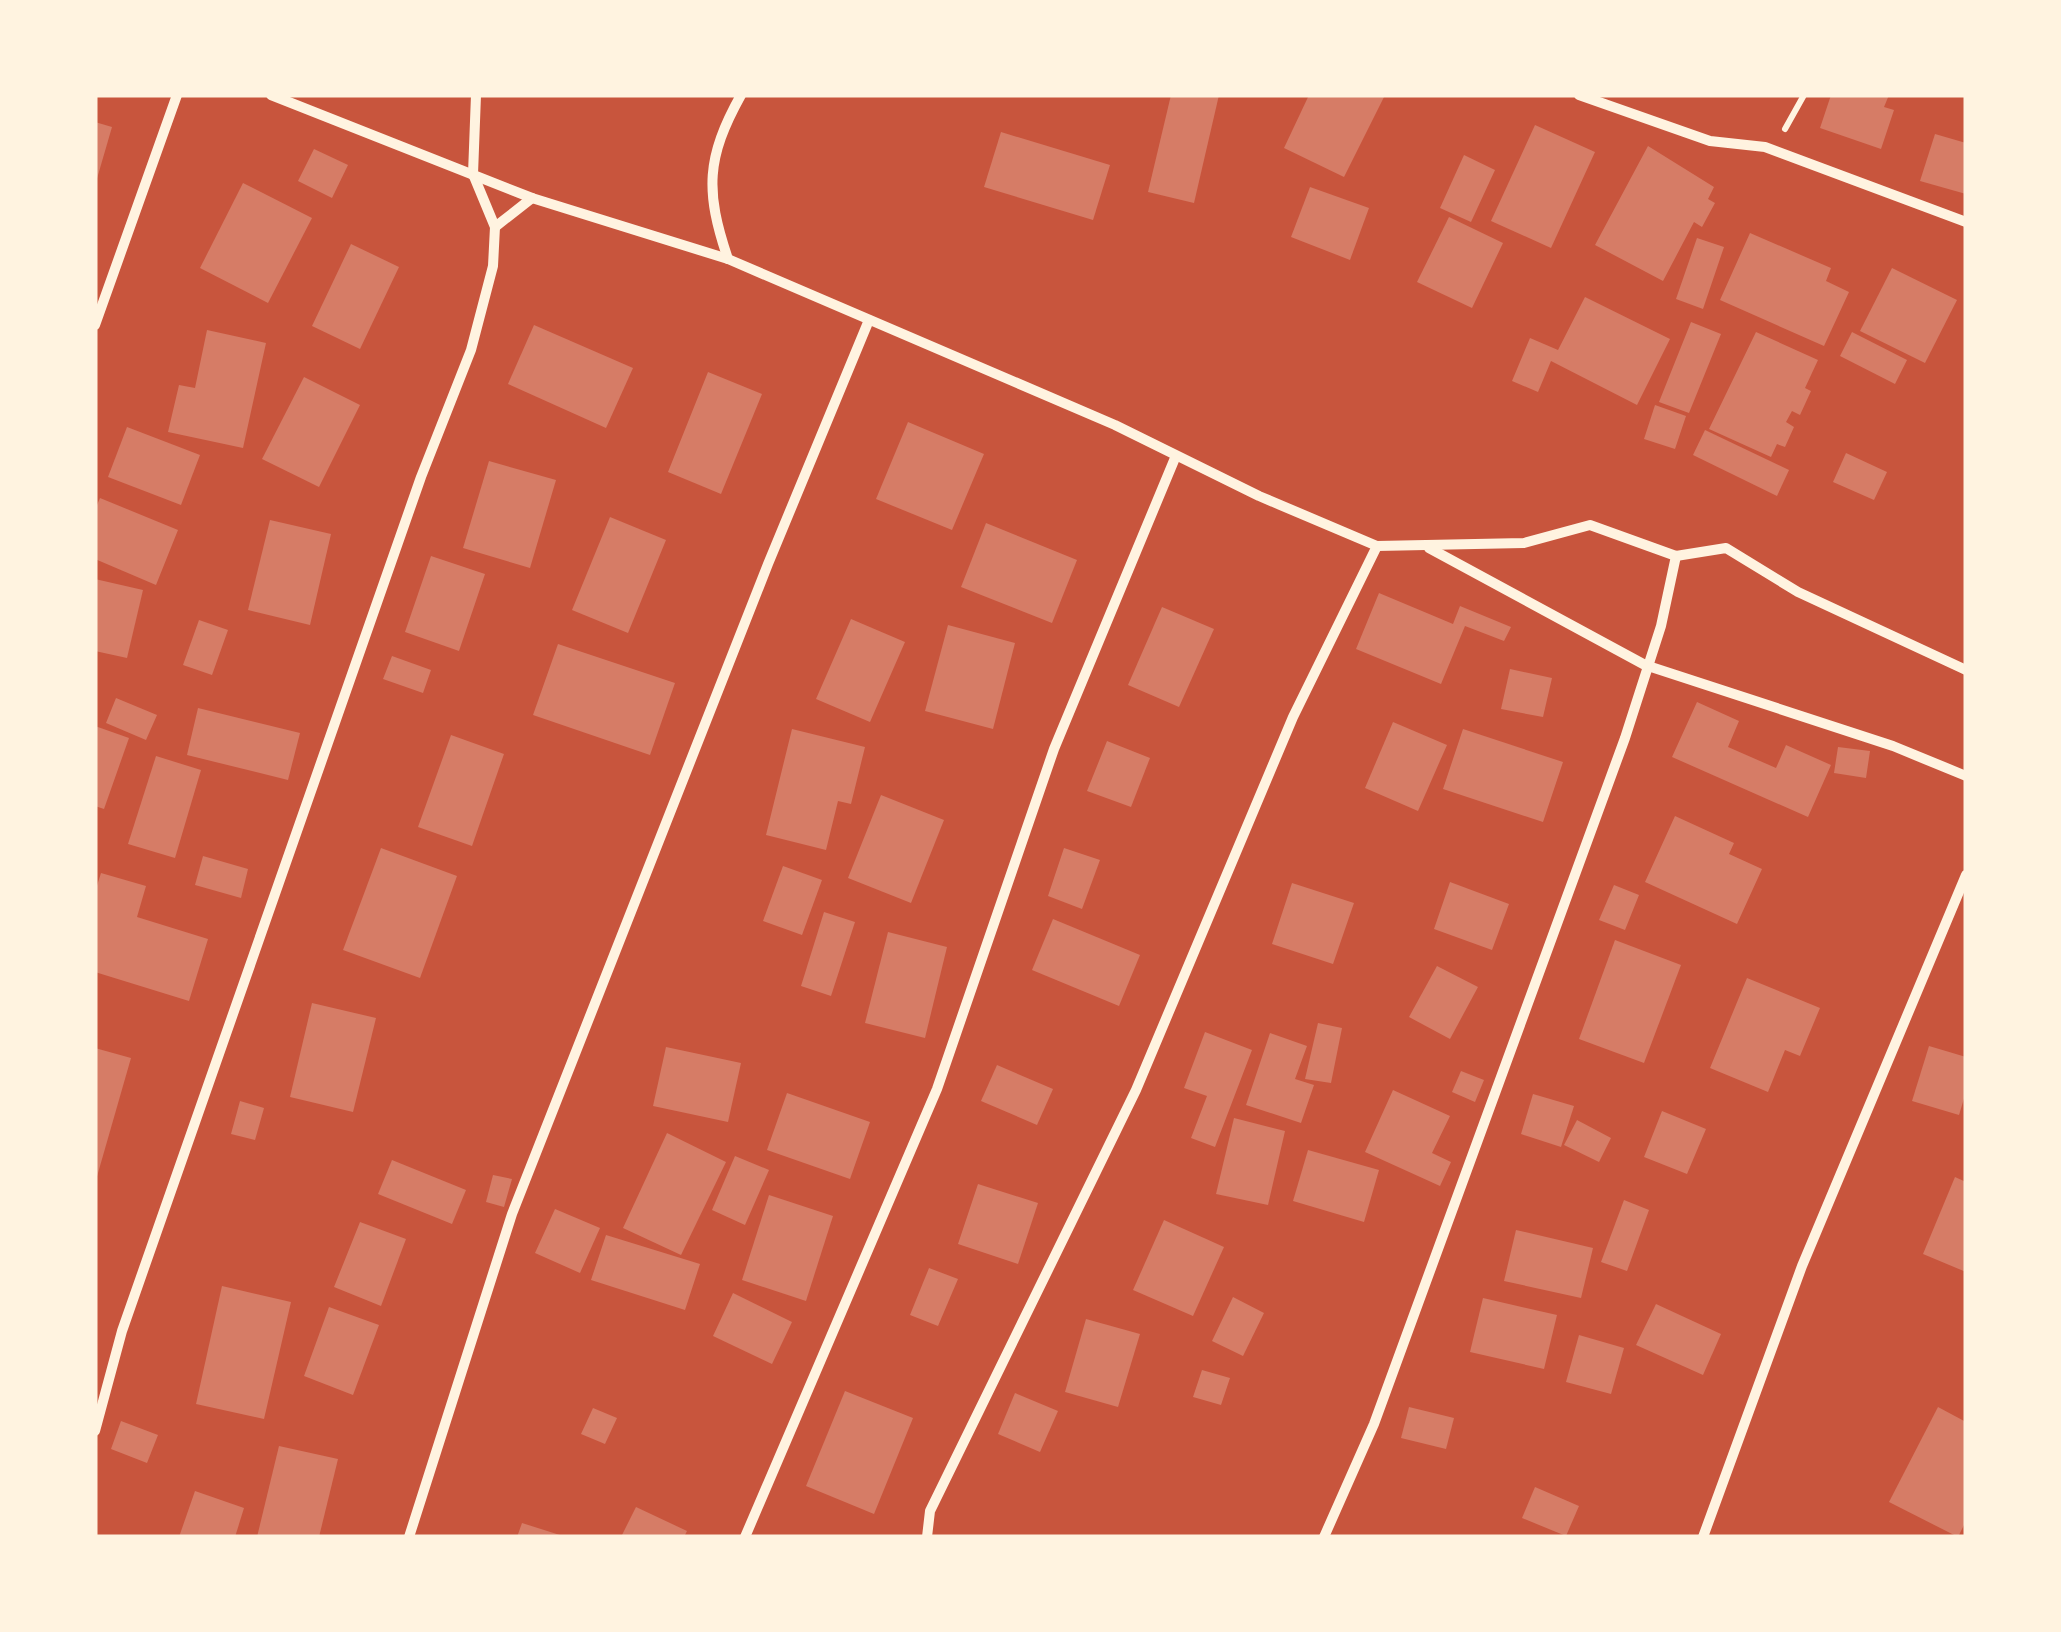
<svg xmlns="http://www.w3.org/2000/svg" width="2061" height="1632" viewBox="0 0 2061 1632" font-family="Mulish,sans-serif">
	<rect width="100%" height="100%" fill="#c8553d"/>
	<g fill="#d67c66">
		<polygon points="1171,95 1219,95 1194,203 1148,192"/>
		<polygon points="1309,95 1385,95 1344,177 1284,148"/>
		<polygon points="1831,95 1889,95 1884,107 1894,110 1881,149 1820,128"/>
		<polygon points="95,122 112,127 96,182 95,182"/>
		<polygon points="1535,125 1595,152 1551,248 1491,221"/>
		<polygon points="1001,132 1110,165 1093,220 984,187"/>
		<polygon points="1935,134 1966,143 1966,194 1920,181"/>
		<polygon points="1648,146 1714,187 1708,199 1715,203 1702,227 1694,222 1663,281 1595,245"/>
		<polygon points="314,149 348,165 332,198 298,181"/>
		<polygon points="1464,155 1495,170 1471,222 1440,208"/>
		<polygon points="243,183 312,218 268,303 200,268"/>
		<polygon points="1310,187 1369,208 1350,260 1291,237"/>
		<polygon points="1449,217 1503,243 1472,308 1417,282"/>
		<polygon points="1750,233 1831,268 1826,281 1849,292 1824,346 1720,300"/>
		<polygon points="1697,238 1724,247 1703,309 1676,299"/>
		<polygon points="351,244 399,267 360,349 312,326"/>
		<polygon points="1892,268 1957,300 1925,363 1860,331"/>
		<polygon points="1585,297 1670,339 1637,405 1551,361 1538,392 1512,381 1530,338 1558,350"/>
		<polygon points="1691,322 1721,334 1689,413 1659,402"/>
		<polygon points="534,325 633,368 606,428 508,384"/>
		<polygon points="207,330 266,343 243,448 168,432 179,385 195,388"/>
		<polygon points="1756,332 1818,360 1805,388 1811,391 1800,415 1792,411 1786,422 1794,427 1785,447 1777,444 1771,457 1709,429"/>
		<polygon points="1852,332 1907,360 1895,384 1840,356"/>
		<polygon points="708,372 762,394 721,494 668,472"/>
		<polygon points="304,377 360,405 319,487 262,459"/>
		<polygon points="1655,405 1686,416 1675,449 1644,439"/>
		<polygon points="908,422 984,454 952,530 876,499"/>
		<polygon points="127,427 200,455 181,505 108,477"/>
		<polygon points="1705,430 1789,470 1777,496 1693,455"/>
		<polygon points="1846,453 1887,472 1874,500 1833,482"/>
		<polygon points="489,461 556,480 530,568 463,548"/>
		<polygon points="100,498 178,530 156,585 95,559 95,510"/>
		<polygon points="610,517 666,540 628,633 572,610"/>
		<polygon points="270,520 331,534 310,625 248,610"/>
		<polygon points="986,523 1077,560 1052,623 961,587"/>
		<polygon points="431,556 485,574 459,651 405,632"/>
		<polygon points="95,579 143,590 127,658 95,651"/>
		<polygon points="1379,593 1453,624 1460,606 1511,627 1504,641 1465,626 1441,684 1356,649"/>
		<polygon points="1162,607 1214,629 1179,707 1128,685"/>
		<polygon points="851,619 905,642 870,722 816,699"/>
		<polygon points="199,620 228,630 212,675 183,665"/>
		<polygon points="948,625 1015,643 993,729 925,711"/>
		<polygon points="558,644 675,683 650,755 533,715"/>
		<polygon points="392,656 431,670 423,693 383,679"/>
		<polygon points="1510,669 1552,678 1543,717 1501,709"/>
		<polygon points="116,698 157,715 146,740 106,723"/>
		<polygon points="1697,702 1739,721 1728,747 1776,768 1786,745 1831,765 1808,817 1672,757"/>
		<polygon points="198,708 300,733 288,780 187,755"/>
		<polygon points="1393,722 1447,745 1418,811 1365,788"/>
		<polygon points="95,726 129,738 104,809 95,806"/>
		<polygon points="792,729 865,747 851,804 838,801 826,850 766,835"/>
		<polygon points="1463,729 1563,762 1543,822 1443,789"/>
		<polygon points="451,735 504,754 472,846 418,827"/>
		<polygon points="1107,741 1150,758 1131,807 1087,791"/>
		<polygon points="1838,747 1870,751 1866,778 1834,773"/>
		<polygon points="156,756 201,770 175,858 128,844"/>
		<polygon points="881,795 944,820 911,903 848,878"/>
		<polygon points="1675,816 1734,843 1729,854 1762,869 1737,924 1645,882"/>
		<polygon points="381,848 457,876 420,978 343,950"/>
		<polygon points="1064,848 1100,860 1082,909 1048,896"/>
		<polygon points="203,856 248,869 241,898 195,885"/>
		<polygon points="783,866 822,880 802,935 763,921"/>
		<polygon points="101,873 146,886 137,917 208,939 189,1001 95,972 95,892"/>
		<polygon points="1450,882 1509,904 1492,950 1434,929"/>
		<polygon points="1292,883 1354,903 1333,964 1272,944"/>
		<polygon points="1614,885 1639,895 1625,930 1599,920"/>
		<polygon points="824,912 855,922 831,996 801,986"/>
		<polygon points="1053,919 1140,955 1119,1006 1032,970"/>
		<polygon points="888,932 947,947 925,1038 865,1023"/>
		<polygon points="1615,940 1681,965 1644,1063 1579,1039"/>
		<polygon points="1437,966 1478,987 1450,1039 1409,1017"/>
		<polygon points="1747,978 1820,1008 1800,1056 1785,1050 1768,1092 1710,1068"/>
		<polygon points="312,1003 376,1018 353,1112 290,1097"/>
		<polygon points="1318,1023 1342,1028 1331,1083 1305,1079"/>
		<polygon points="1205,1032 1252,1050 1215,1147 1191,1138 1207,1096 1184,1088"/>
		<polygon points="1270,1033 1307,1046 1295,1079 1314,1085 1301,1123 1246,1105"/>
		<polygon points="1929,1046 1966,1057 1966,1092 1959,1115 1912,1101"/>
		<polygon points="666,1047 741,1063 728,1122 653,1106"/>
		<polygon points="95,1048 131,1058 96,1180 95,1180"/>
		<polygon points="997,1065 1053,1089 1037,1125 981,1101"/>
		<polygon points="1461,1071 1484,1080 1475,1102 1452,1092"/>
		<polygon points="1393,1090 1450,1116 1432,1153 1451,1162 1440,1186 1365,1152"/>
		<polygon points="787,1093 870,1122 850,1179 767,1150"/>
		<polygon points="1533,1094 1574,1106 1561,1147 1521,1134"/>
		<polygon points="240,1101 264,1108 255,1140 231,1134"/>
		<polygon points="1662,1111 1706,1129 1687,1174 1644,1157"/>
		<polygon points="1234,1118 1285,1131 1268,1205 1216,1194"/>
		<polygon points="1577,1120 1611,1138 1599,1162 1564,1145"/>
		<polygon points="667,1133 726,1162 681,1255 623,1228"/>
		<polygon points="1308,1150 1379,1170 1364,1222 1293,1201"/>
		<polygon points="735,1156 769,1170 745,1225 712,1210"/>
		<polygon points="392,1160 466,1190 452,1224 378,1194"/>
		<polygon points="493,1175 512,1179 504,1207 486,1202"/>
		<polygon points="1955,1177 1966,1182 1966,1272 1923,1254"/>
		<polygon points="978,1184 1038,1203 1018,1264 958,1244"/>
		<polygon points="769,1195 833,1216 806,1301 742,1280"/>
		<polygon points="1624,1200 1649,1210 1627,1271 1601,1262"/>
		<polygon points="555,1209 600,1228 580,1273 535,1253"/>
		<polygon points="1164,1220 1224,1247 1193,1316 1133,1290"/>
		<polygon points="360,1222 406,1239 381,1306 334,1287"/>
		<polygon points="1516,1230 1593,1248 1581,1298 1504,1281"/>
		<polygon points="606,1235 700,1264 685,1310 591,1280"/>
		<polygon points="929,1268 958,1279 938,1326 910,1315"/>
		<polygon points="222,1286 291,1302 264,1419 196,1404"/>
		<polygon points="733,1293 792,1322 772,1364 713,1336"/>
		<polygon points="1233,1297 1264,1313 1243,1356 1212,1341"/>
		<polygon points="1483,1298 1557,1315 1544,1369 1470,1352"/>
		<polygon points="1656,1304 1721,1334 1703,1375 1636,1345"/>
		<polygon points="329,1307 379,1325 353,1395 304,1376"/>
		<polygon points="1086,1319 1140,1334 1118,1407 1065,1392"/>
		<polygon points="1579,1335 1624,1348 1611,1394 1566,1382"/>
		<polygon points="1202,1370 1230,1378 1221,1405 1193,1397"/>
		<polygon points="845,1391 913,1418 874,1514 806,1486"/>
		<polygon points="1015,1393 1058,1411 1040,1452 998,1434"/>
		<polygon points="1409,1407 1454,1418 1446,1449 1401,1438"/>
		<polygon points="1938,1407 1966,1422 1966,1521 1958,1537 1889,1502"/>
		<polygon points="593,1408 617,1418 605,1444 581,1434"/>
		<polygon points="121,1421 158,1435 147,1463 111,1449"/>
		<polygon points="279,1446 338,1459 319,1537 257,1537"/>
		<polygon points="1535,1487 1579,1506 1566,1536 1522,1518"/>
		<polygon points="195,1491 244,1508 235,1537 179,1537"/>
		<polygon points="636,1507 687,1531 684,1537 621,1537"/>
		<polygon points="522,1523 563,1536 563,1537 517,1537"/>
	</g>
	<g fill="none" stroke-linecap="round" stroke-linejoin="round">
		<polyline stroke="#fff3e0" stroke-width="6" points="1785,129 1804,95"/>
		<g stroke="#fff3e0" stroke-width="10">
			<polyline points="271,95 532,198 728,259 1115,425 1259,496 1377,546 1524,543 1590,525 1676,556 1726,548 1798,592 1966,670"/>
			<polyline points="1579,95 1710,141 1765,147 1966,222"/>
			<polyline points="495,227 532,198"/>
			<path d="M728 259C705 191 706 158 741 95"/>
			<polyline points="95,325 177,95"/>
			<polyline points="1429,548 1645,665 1893,746 1966,776"/>
			<polyline points="95,1431 122,1331 421,477 471,350 493,266 495,227 473,174 476,95"/>
			<polyline points="409,1537 512,1214 768,564 869,320"/>
			<polyline points="745,1537 937,1089 1054,749 1175,458"/>
			<polyline points="927,1537 930,1511 1136,1090 1293,717 1377,546"/>
			<polyline points="1324,1537 1374,1424 1625,738 1661,626 1676,556"/>
			<polyline points="1703,1537 1802,1266 1966,875"/>
		</g>
	</g>
	<rect width="2061" height="1632" fill="none" stroke="#fff3e0" stroke-width="195"/>
</svg>
